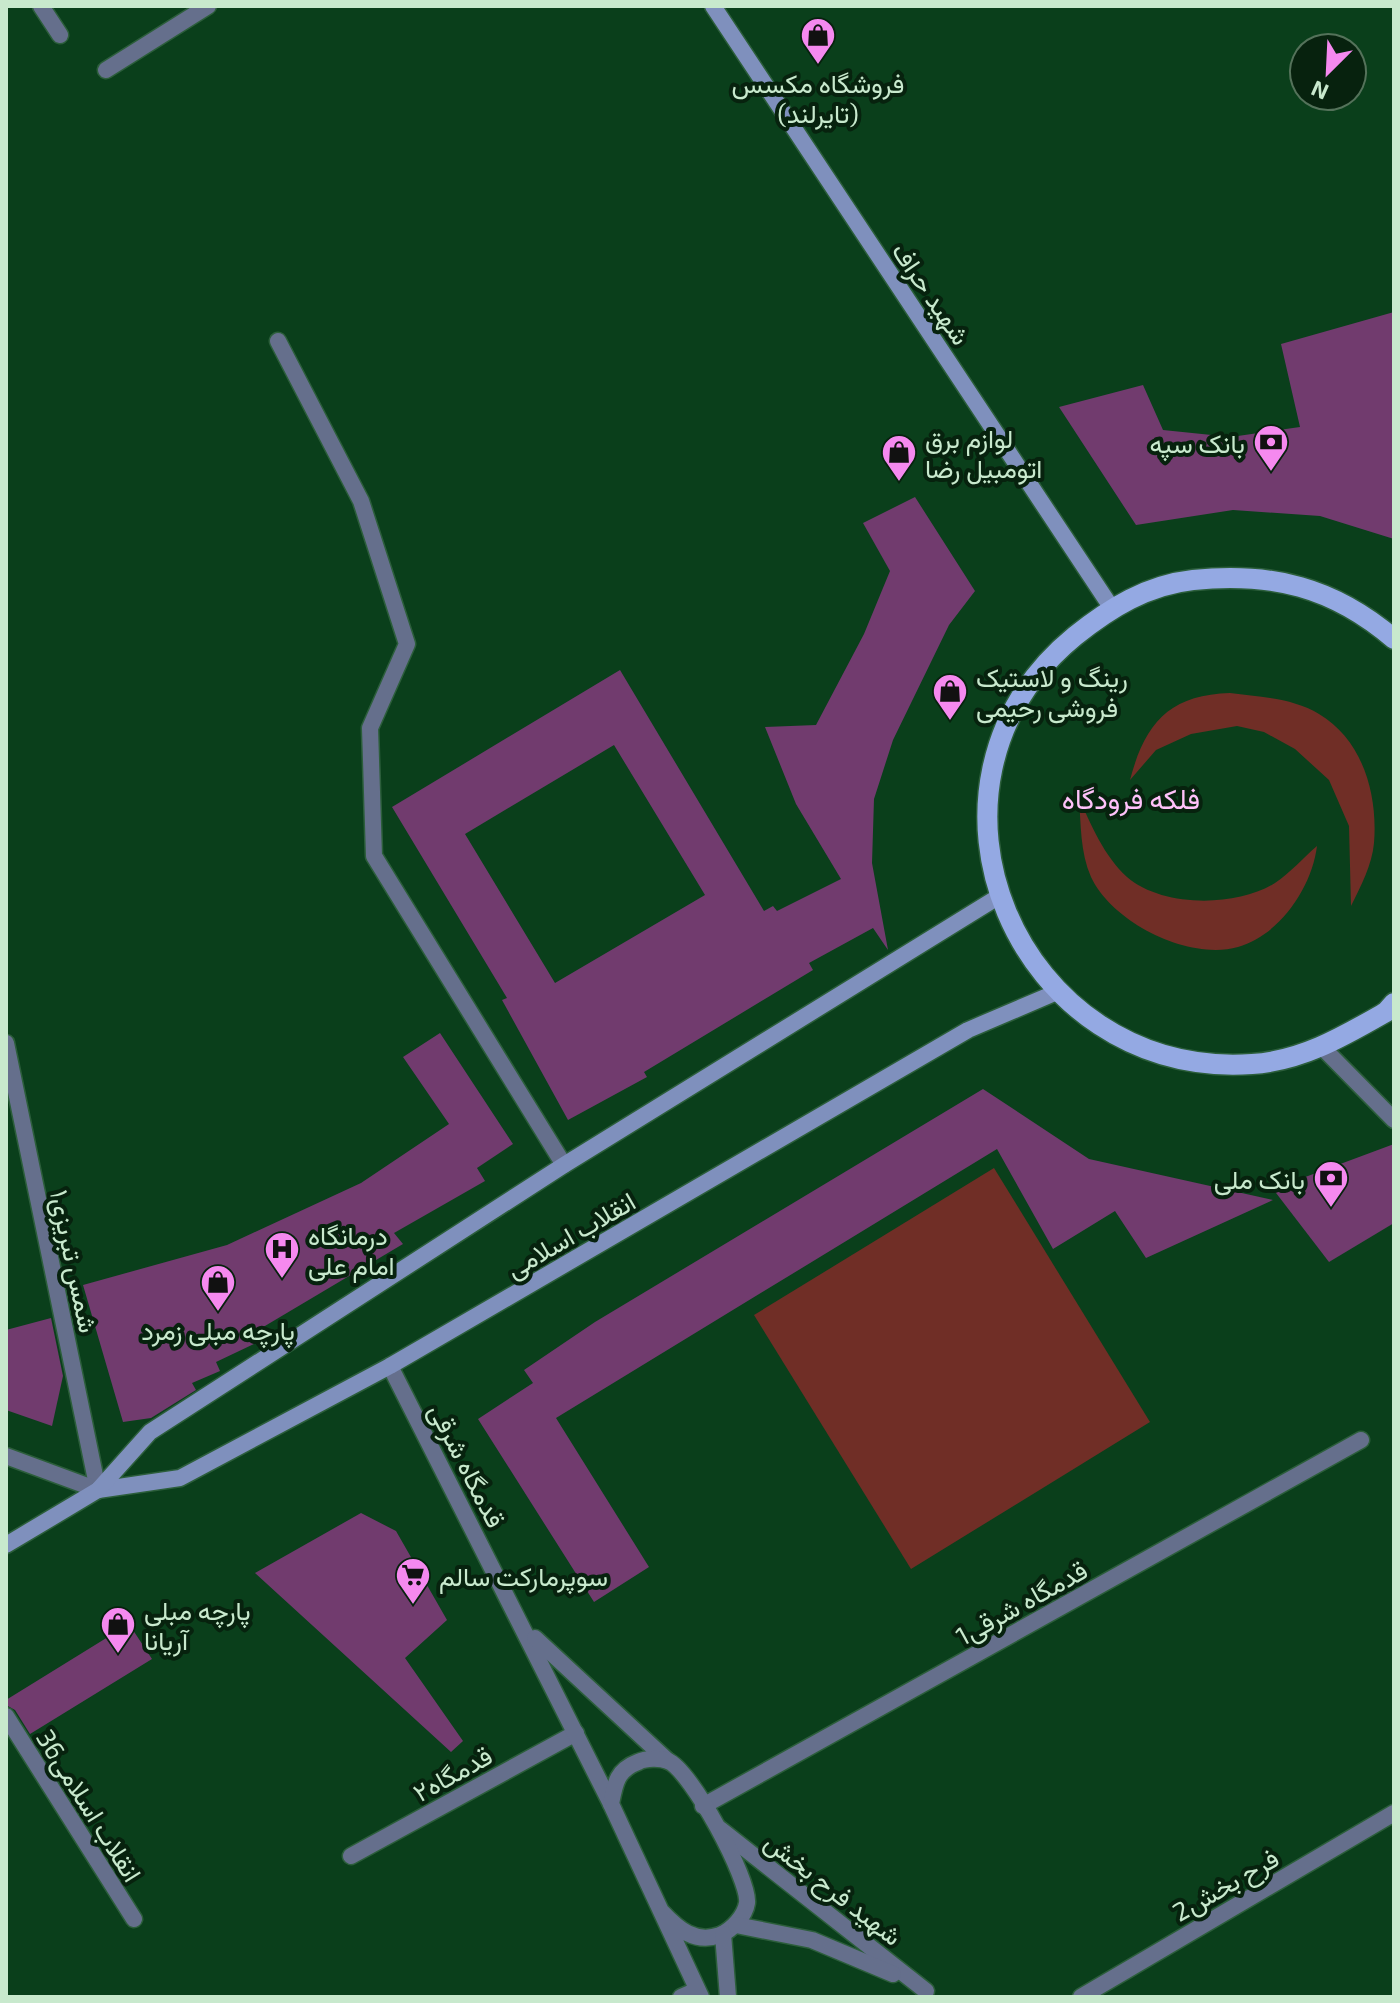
<svg xmlns="http://www.w3.org/2000/svg" width="1400" height="2003" viewBox="0 0 1400 2003" font-family="'Exo 2',Vazirmatn,sans-serif">
	<rect width="100%" height="100%" fill="#0a3f1b"/>
	<g fill="#702e26">
		<path d="M1230 693C1260 697 1293 698 1319 714 1363 740 1378 795 1374 843 1372 865 1361 886 1351 906L1349 826 1329 780 1295 749 1264 732 1237 726 1191 734 1156 750 1130 780C1145 723 1169 695 1230 693Z"/>
		<path d="M1079 798C1091 825 1104 856 1127 877 1163 908 1237 907 1275 883 1290 873 1304 857 1317 846 1312 887 1280 935 1238 947 1188 961 1112 922 1091 877 1080 852 1081 824 1079 798Z"/>
		<polygon points="994,1168 1150,1422 911,1569 754,1315"/>
	</g>
	<g fill="#713b6e" fill-rule="evenodd">
		<polygon points="1394,312 1394,539 1320,516 1233,510 1136,525 1059,407 1143,385 1163,430 1231,437 1300,427 1281,344"/>
		<path d="M915 497 975 591 949 625 893 740 874 799 872 863 888 950 873 928 809 963 813 970 644 1072 647 1077 568 1120 502 1000 507 998 392 807 620 670 764 911 773 906 777 911 841 879 796 804 765 727 816 725 864 634 890 571 863 523ZM614 745 705 895 555 983 465 834Z"/>
		<polygon points="440,1033 513,1144 477,1168 485,1181 394,1233 403,1244 253,1333 256,1343 216,1362 220,1371 192,1383 196,1390 151,1418 123,1422 83,1285 227,1245 361,1183 449,1124 403,1057"/>
		<polygon points="983,1089 1089,1159 1273,1200 1146,1258 1115,1211 1053,1249 997,1149 556,1418 649,1567 594,1602 478,1419 533,1383 524,1370 595,1322"/>
		<polygon points="1394,1144 1394,1223 1329,1262 1273,1189"/>
		<polygon points="51,1318 63,1376 52,1426 6,1410 6,1330"/>
		<polygon points="361,1513 396,1531 447,1620 405,1658 463,1741 451,1752 255,1573"/>
		<polygon points="129,1624 152,1659 30,1734 15,1710 6,1705 6,1700"/>
	</g>
	<g fill="none" stroke-linecap="round" stroke-linejoin="round">
		<g stroke="#2c5e3b" stroke-width="19">
			<polyline id="service" points="41,6 60,35"/>
		</g>
		<g stroke="#2c5e3b" stroke-width="19">
			<g id="minor">
				<polyline points="106,70 208,6"/>
				<polyline points="278,341 361,501 407,644 370,728 374,856 564,1165"/>
				<polyline points="6,1043 98,1490"/>
				<polyline points="6,1716 134,1919"/>
				<polyline points="703,1806 1361,1440"/>
				<polyline points="351,1856 576,1733"/>
				<polyline points="681,1997 697,1990"/>
				<polyline points="1081,1997 1394,1813"/>
			</g>
		</g>
		<g stroke="#2c5e3b" stroke-width="19">
			<g id="tertiary">
				<polyline points="1323,1048 1394,1120"/>
				<polyline points="390,1366 611,1804"/>
				<polyline points="6,1456 98,1490"/>
				<polyline points="535,1638 668,1761"/>
				<polyline points="720,1829 926,1991"/>
				<path d="M662 1912C678 1929 695 1944 720 1935 732 1930 745 1916 747 1903 750 1880 691 1770 668 1761 660 1758 646 1758 638 1762 617 1770 615 1783 611 1804L701 1997"/>
				<polyline points="736,1925 812,1940 893,1974"/>
				<polyline points="723,1934 728,1997"/>
			</g>
		</g>
		<g stroke="#2c5e3b" stroke-width="19">
			<g id="secondary">
				<polyline points="713,6 1111,607"/>
				<polyline points="98,1490 180,1478 390,1366 968,1030 1057,992"/>
				<polyline points="6,1545 98,1490 150,1432 564,1165 998,897"/>
			</g>
		</g>
		<g stroke="#2c5e3b" stroke-width="23">
			<path id="primary" d="M1394 639C1333 587 1272 572 1193 580 1147 585 1110 608 1075 636 892 786 1017 1080 1252 1064 1302 1061 1344 1036 1386 1012L1394 1003"/>
		</g>
		<use href="#service" stroke="#656f8c" stroke-width="16"/>
		<use href="#minor" stroke="#656f8c" stroke-width="16"/>
		<use href="#tertiary" stroke="#656f8c" stroke-width="16"/>
		<use href="#secondary" stroke="#7f90bd" stroke-width="16"/>
		<use href="#primary" stroke="#94a9e3" stroke-width="20"/>
	</g>
	<defs>
		<g id="shop-pin" transform="scale(1.8)"><path d="M0 17L-7.5 6A9.5 9.5 0 1 1 7.5 6Z" fill="#f589ef" stroke="#07220e"/><path d="M-5-2.5h2.3a2.7 3.5 0 0 1 5.4 0H5L5.5 6h-11ZM-1.5-2.5h3a1.5 2.3 0 0 0-3 0Z" fill="#111"/></g>
		<g id="bank-pin" transform="scale(1.8)"><path d="M0 17L-7.5 6A9.5 9.5 0 1 1 7.5 6Z" fill="#f589ef" stroke="#07220e"/><path d="M-6-4H6V4H-6ZM0-2.3a2.3 2.3 0 1 0 0 4.6a2.3 2.3 0 1 0 0-4.6Z" fill="#111"/></g>
		<g id="hospital-pin" transform="scale(1.8)"><path d="M0 17L-7.5 6A9.5 9.5 0 1 1 7.5 6Z" fill="#f589ef" stroke="#07220e"/><path d="M-5-5h3v3.5h4V-5h3V5h-3V1.5h-4V5h-3Z" fill="#111"/></g>
		<g id="supermarket-pin" transform="scale(1.8)"><path d="M0 17L-7.5 6A9.5 9.5 0 1 1 7.5 6Z" fill="#f589ef" stroke="#07220e"/><path d="M-6-5.5h2.5l.6 2H6L4.5 2H-2.5L-4.4-4H-6ZM-1.5 3.2a1.3 1.3 0 1 0 .1 0ZM3 3.2a1.3 1.3 0 1 0 .1 0Z" fill="#111"/></g>
	</defs>
	<g fill-rule="evenodd">
		<use href="#shop-pin" x="818" y="35"/>
		<use href="#bank-pin" x="1271" y="442"/>
		<use href="#shop-pin" x="899" y="452"/>
		<use href="#shop-pin" x="950" y="691"/>
		<use href="#bank-pin" x="1331" y="1178"/>
		<use href="#hospital-pin" x="282" y="1249"/>
		<use href="#shop-pin" x="218" y="1282"/>
		<use href="#supermarket-pin" x="413" y="1575"/>
		<use href="#shop-pin" x="118" y="1624"/>
	</g>
	<g text-anchor="middle" dominant-baseline="central" stroke-width="8" stroke-linejoin="round" paint-order="stroke">
		<g font-size="26" fill="#c8e9cd" stroke="#07220e" text-anchor="start">
			<text x="818" y="82" text-anchor="middle">فروشگاه مکسس<tspan x="818" dy="30">(تایرلند)</tspan></text>
			<text x="925" y="437">لوازم برق<tspan x="925" dy="30">اتومبیل رضا</tspan></text>
			<text x="1245" y="442" text-anchor="end">بانک سپه</text>
			<text x="976" y="676">رینگ و لاستیک<tspan x="976" dy="30">فروشی رحیمی</tspan></text>
			<text x="1305" y="1178" text-anchor="end">بانک ملی</text>
			<text x="308" y="1234">درمانگاه<tspan x="308" dy="30">امام علی</tspan></text>
			<text x="218" y="1329" text-anchor="middle">پارچه مبلی زمرد</text>
			<text x="439" y="1575">سوپرمارکت سالم</text>
			<text x="144" y="1609">پارچه مبلی<tspan x="144" dy="30">آریانا</tspan></text>
		</g>
		<g font-size="26" fill="#c8e9cd" stroke="#07220e">
			<text transform="translate(932 293) rotate(56)">شهید حراف</text>
			<text transform="translate(570 1234) rotate(-30)">انقلاب اسلامی</text>
			<text transform="translate(75 1261) rotate(78)">شمس تبریزی۱</text>
			<text transform="translate(468 1465) rotate(63)">قدمگاه شرقی</text>
			<text transform="translate(1021 1602) rotate(-29)">1قدمگاه شرقی</text>
			<text transform="translate(452 1773) rotate(-29)">قدمگاه۲</text>
			<text transform="translate(90 1805) rotate(58)">36انقلاب اسلامی</text>
			<text transform="translate(1225 1884) rotate(-30)">2فرح بخش</text>
			<text transform="translate(834 1888) rotate(38)">شهید فرح بخش</text>
		</g>
		<g font-size="28" fill="#ffc2fa" stroke="#07220e">
			<text x="1131" y="798">فلکه فرودگاه</text>
		</g>
	</g>
	<rect width="1400" height="2003" fill="none" stroke="#c8e9cd" stroke-width="16"/>
	<g transform="translate(1328 72) rotate(204)"><circle r="38" fill="#07220e" stroke="#54725a" stroke-width="2"/>
	<path d="M0-6L14 30L0 20L-14 30Z" fill="#f589ef"/>
	<text y="-12" font-size="22" font-weight="bold" text-anchor="middle" fill="#c8e9cd">N</text>
	</g>
</svg>
